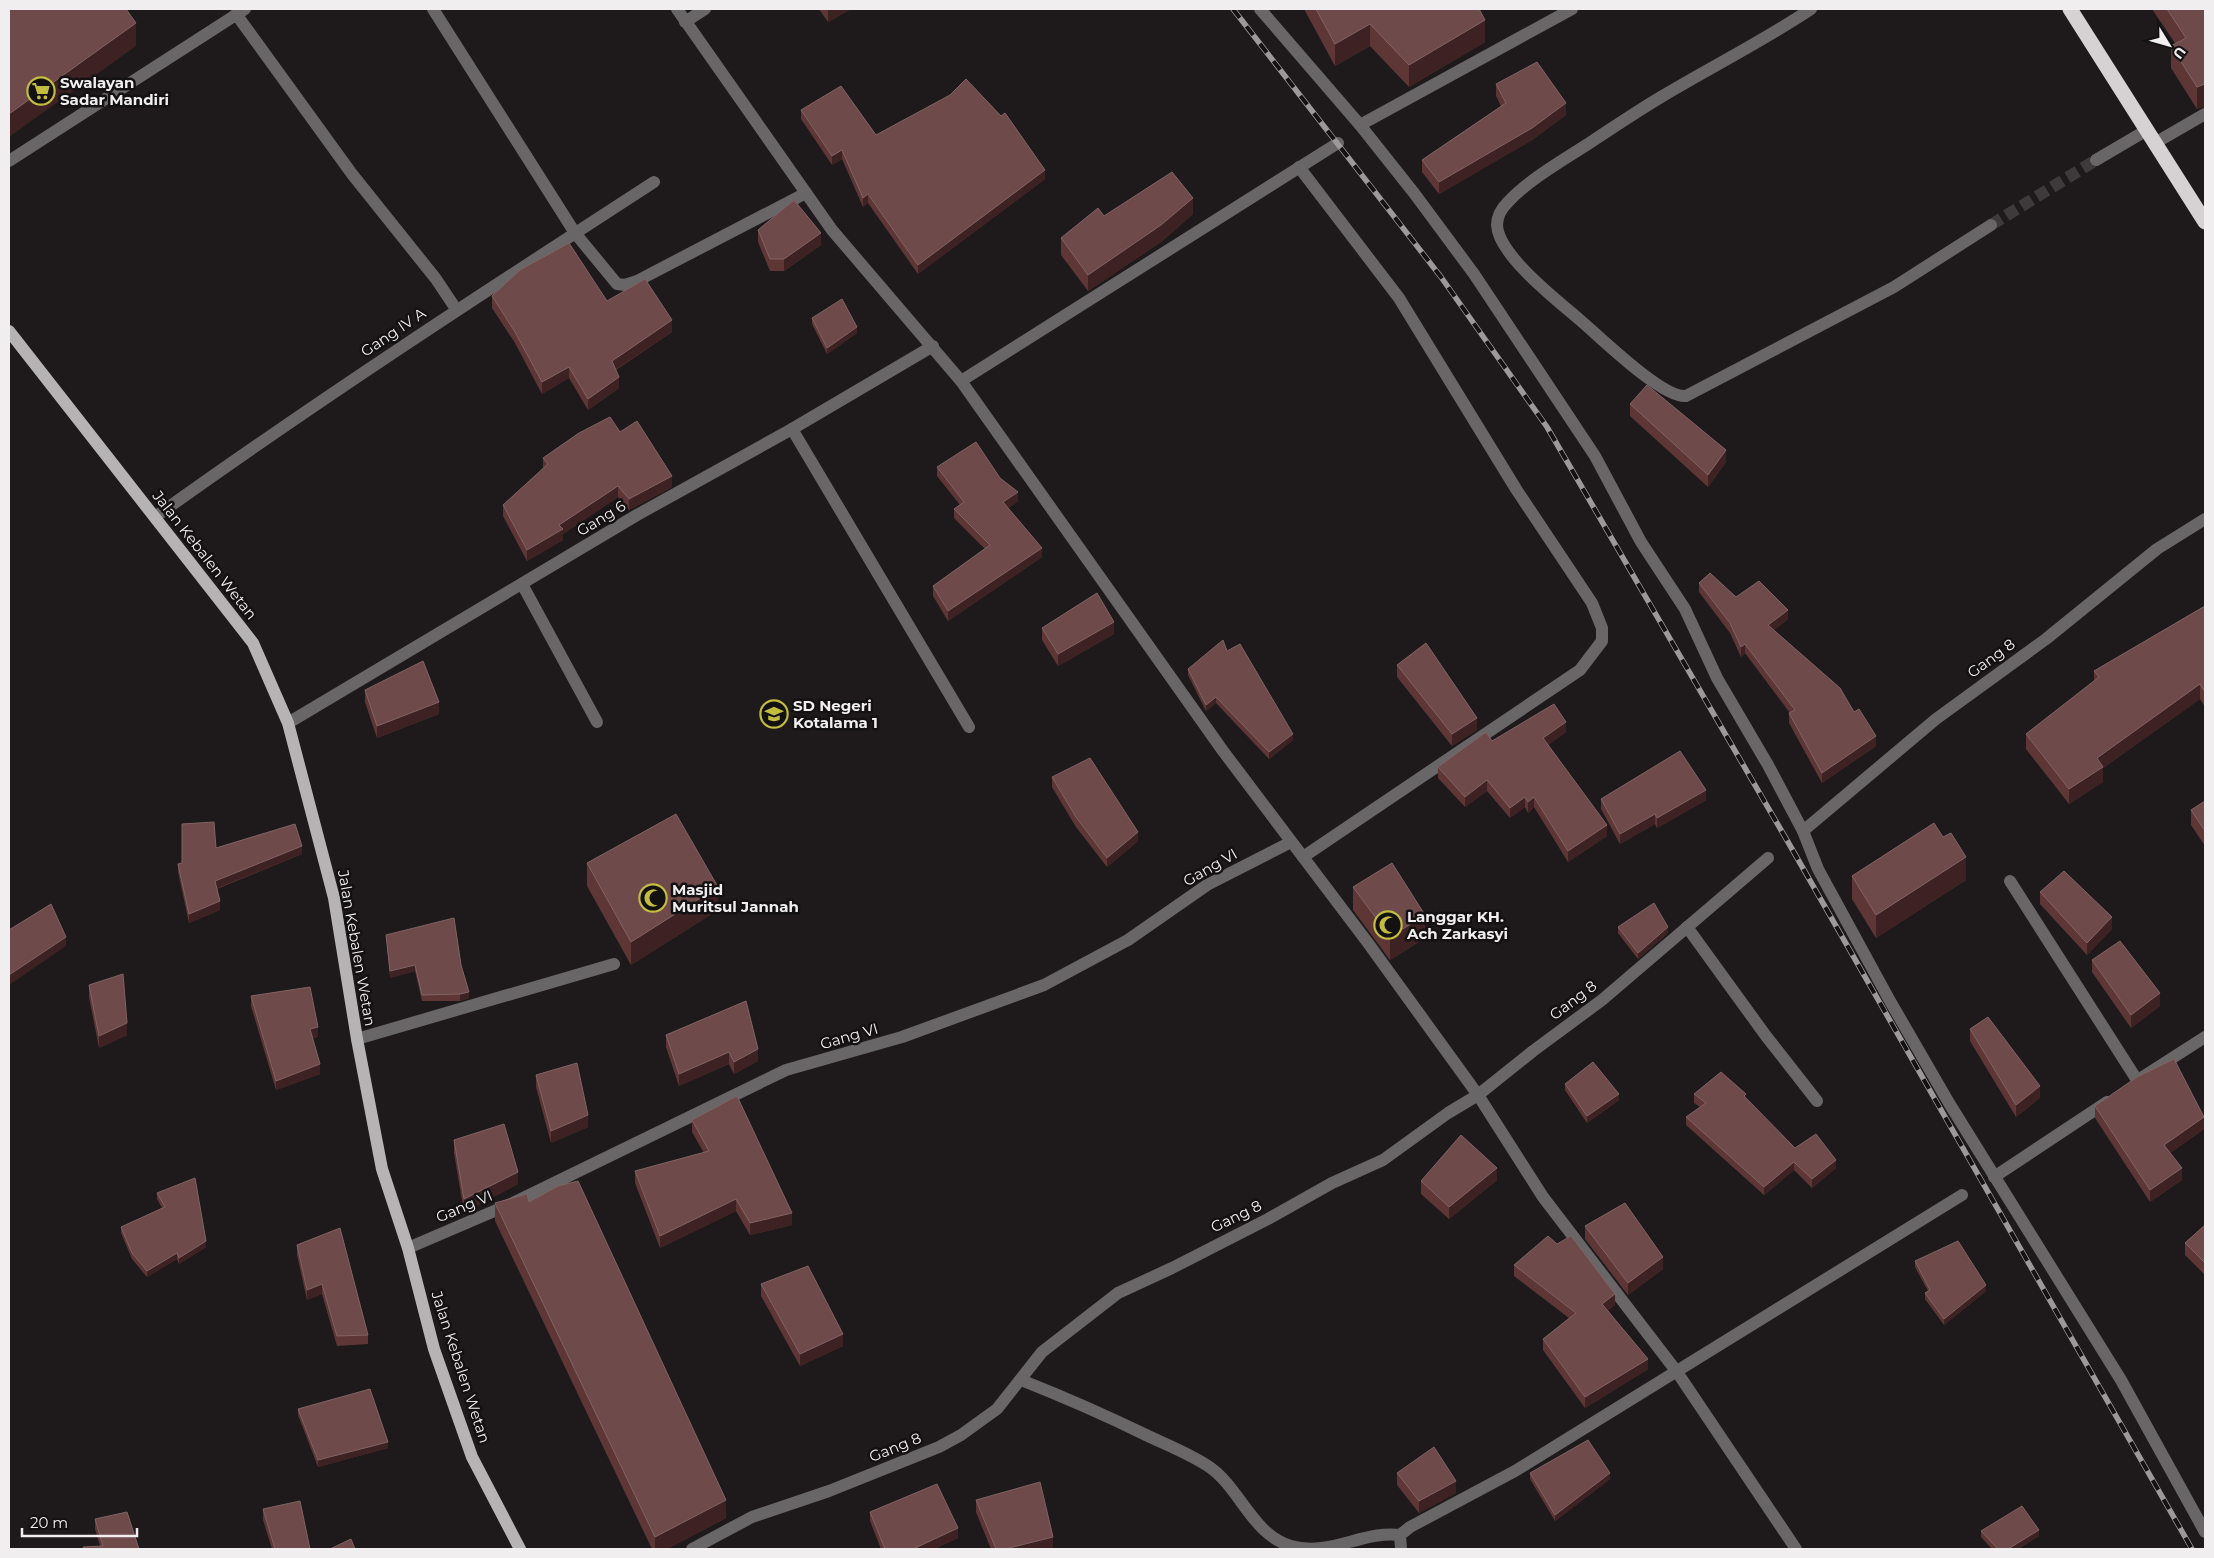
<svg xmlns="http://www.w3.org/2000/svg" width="2214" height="1558" viewBox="0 0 2214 1558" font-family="Montserrat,sans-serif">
	<rect width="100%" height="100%" fill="#1e1a1b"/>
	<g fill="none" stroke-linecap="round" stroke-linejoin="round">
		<polyline stroke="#3e3a3b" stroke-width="12" stroke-dasharray="12 6" stroke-linecap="butt" points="1991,225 2096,160"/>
		<g stroke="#686667" stroke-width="12">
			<polyline points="433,9 575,233 617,284 625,285 637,281 806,193"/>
			<polyline points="677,9 832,230 961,381 1223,751 1368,943 1478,1095 1543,1197 1677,1372 1796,1549"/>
			<polyline points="1260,9 1360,125 1414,193 1474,274 1595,456 1641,542 1685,609 1717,678 1768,765 1803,831 1818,869 1890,1001 1949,1103 2121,1380 2205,1532"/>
			<path d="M1811 9C1763 41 1711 67 1661 97 1636 112 1612 128 1588 144 1563 160 1527 181 1508 202 1502 208 1497 216 1497 225 1498 255 1558 301 1580 320 1600 337 1663 399 1686 396L1894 287 1991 225"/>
			<polyline points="236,14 352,174 436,279 456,309"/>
			<polyline points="685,22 705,9"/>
			<polyline points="1360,125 1572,9"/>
			<polyline points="2155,143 2205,114"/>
			<polyline points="2096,160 2147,130"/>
			<polyline points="9,161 245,9"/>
			<polyline points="1299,167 1399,298 1516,489 1592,603 1602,628 1602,641 1580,670 1303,857"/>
			<polyline points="961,381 1338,143"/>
			<polyline points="792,429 969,727"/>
			<path d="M155 517C318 400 486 291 654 182"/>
			<polyline points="522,584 597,722"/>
			<polyline points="288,723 637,515 792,429 933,346"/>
			<polyline points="1803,831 1936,719 2046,639 2157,549 2205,519"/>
			<polyline points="2010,881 2137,1080"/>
			<polyline points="1687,927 1766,1036 1817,1101"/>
			<polyline points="357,1039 614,964"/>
			<polyline points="2138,1080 2205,1037"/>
			<polyline points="1994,1177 2107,1102"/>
			<polyline points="408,1248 513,1203 786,1070 902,1037 1044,985 1128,940 1207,885 1291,842"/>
			<path d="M1021 1380C1064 1397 1105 1415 1146 1435 1167 1445 1188 1453 1208 1466 1240 1487 1252 1535 1291 1546 1329 1557 1364 1530 1400 1535"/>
			<polyline points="692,1549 752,1517 829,1491 939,1447 961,1435 997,1409 1042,1352 1118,1293 1172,1268 1268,1219 1332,1183 1383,1160 1448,1113 1478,1095 1533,1051 1602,1000 1768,858"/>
			<polyline points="1401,1549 1400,1535 1410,1527 1515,1471 1962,1195"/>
		</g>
		<polyline stroke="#b6b3b5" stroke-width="12" points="9,331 253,643 288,723 334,898 357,1039 382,1169 408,1248 434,1349 472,1457 520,1549"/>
		<polyline stroke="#d6d2d4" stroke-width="15" points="2070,9 2205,222"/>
		<g stroke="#9d999a" stroke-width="5.5">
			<polyline id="rail" points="1233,9 1441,277 1547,427 1788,842 2192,1549"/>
		</g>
		<use href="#rail" stroke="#141112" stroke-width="4" stroke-dasharray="11" stroke-linecap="butt"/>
	</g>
	<g fill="#5e3636">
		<polygon points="819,9 851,9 828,22"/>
		<polygon points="1304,9 1479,9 1485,42 1409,87 1370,46 1335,66"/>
		<polygon points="2152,9 2205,9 2197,109 2171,68 2171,46 2175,43"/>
		<polygon points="1496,84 1566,115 1532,140 1439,194 1422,172 1422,160 1501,106 1496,96"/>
		<polygon points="801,110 876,135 1045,179 918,274 868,203 863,207 842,159 832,165 801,119"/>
		<polygon points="1193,214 1161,242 1088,291 1061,255 1061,238 1104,216"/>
		<polygon points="758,230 821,245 784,271 770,271 758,242"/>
		<polygon points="492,296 607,301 672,332 616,370 619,388 588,410 569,378 542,394 515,343 492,308"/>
		<polygon points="812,318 857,333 827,354 812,324"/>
		<polygon points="1630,404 1726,462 1708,487 1630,416"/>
		<polygon points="620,432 672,487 629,510 618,497 563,534 563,540 527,561 503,516 503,505 543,468 543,458"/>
		<polygon points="937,467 1000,478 1018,501 1008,508 1042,557 948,621 933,596 933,586 985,549 954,518 954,509 960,505 937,476"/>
		<polygon points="1699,583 1736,597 1788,619 1774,630 1854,712 1876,746 1822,783 1789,723 1789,713 1790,713 1745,653 1741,657 1730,633 1699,592"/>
		<polygon points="2205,606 2205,707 2200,699 2103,768 2103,782 2069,804 2026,749 2026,734 2094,681 2094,671"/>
		<polygon points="1042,628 1114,634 1058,666 1042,640"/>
		<polygon points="1227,651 1293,740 1269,759 1216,703 1206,711 1188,675 1188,669"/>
		<polygon points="1397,665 1477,730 1452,746 1397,677"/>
		<polygon points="365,690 439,714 377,738 365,702"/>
		<polygon points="1566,732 1548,745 1607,836 1568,862 1534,807 1528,813 1525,807 1510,818 1487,791 1465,807 1438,778 1438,767 1492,741"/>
		<polygon points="1052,777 1138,841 1107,867 1076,827 1052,787"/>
		<polygon points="1601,799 1706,800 1657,828 1655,824 1620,844 1601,809"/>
		<polygon points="2205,801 2205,846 2191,825 2191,810"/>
		<polygon points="216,848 302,854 217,889 220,910 189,923 178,872 178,864 182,863"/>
		<polygon points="587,863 718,910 631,965 587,886"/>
		<polygon points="1852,876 1966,880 1876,938 1852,899"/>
		<polygon points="1353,887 1425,938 1390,960 1353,910"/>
		<polygon points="2040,892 2112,929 2087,955 2040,904"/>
		<polygon points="1618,927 1668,933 1638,959 1618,933"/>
		<polygon points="386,935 461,965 469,998 460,1001 422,1001 415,971 390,978"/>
		<polygon points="2092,960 2160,1006 2131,1028 2092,972"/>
		<polygon points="89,985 127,1035 99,1048 89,997"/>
		<polygon points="251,996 318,1037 312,1038 320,1074 276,1090 251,1006"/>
		<polygon points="746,1001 758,1061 734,1074 729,1064 679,1086 666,1047 666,1035"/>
		<polygon points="1970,1029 2040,1098 2016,1117 1970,1041"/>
		<polygon points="536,1075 588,1127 551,1143 536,1087"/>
		<polygon points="1565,1084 1619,1100 1587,1123 1565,1090"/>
		<polygon points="1694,1094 1746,1099 1795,1148 1836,1168 1812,1188 1794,1170 1764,1195 1686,1125 1686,1117 1700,1107 1694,1103"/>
		<polygon points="2095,1106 2204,1129 2170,1153 2182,1180 2150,1202 2095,1118"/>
		<polygon points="692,1120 792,1225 750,1235 736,1211 660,1248 635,1183 635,1171 704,1153 692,1132"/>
		<polygon points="454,1140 518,1184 464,1212 454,1153"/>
		<polygon points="1497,1180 1449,1219 1421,1194 1421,1181"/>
		<polygon points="157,1193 206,1247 179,1264 177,1259 147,1277 132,1259 121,1233 121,1227 162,1208 157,1199"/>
		<polygon points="529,1202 726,1518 667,1549 652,1549 495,1221 495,1203"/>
		<polygon points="2205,1225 2205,1275 2185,1255 2185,1243"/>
		<polygon points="1585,1226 1663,1269 1628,1295 1585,1239"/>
		<polygon points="297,1245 368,1335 368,1344 337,1346 322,1294 307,1300 297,1255"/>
		<polygon points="1915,1261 1986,1291 1944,1325 1925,1299 1925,1293 1928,1291 1915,1267"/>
		<polygon points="1514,1265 1615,1305 1608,1310 1648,1369 1585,1408 1543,1350 1543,1339 1569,1318 1514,1276"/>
		<polygon points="761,1284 843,1346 800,1366 761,1296"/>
		<polygon points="298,1409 388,1448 318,1467 298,1415"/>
		<polygon points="1397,1473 1456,1493 1419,1513 1397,1485"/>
		<polygon points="1530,1473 1610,1479 1555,1521 1530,1479"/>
		<polygon points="976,1500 1053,1549 991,1549 976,1512"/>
		<polygon points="263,1509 310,1549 272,1549 263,1520"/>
		<polygon points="870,1512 958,1538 934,1549 881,1549 870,1521"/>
		<polygon points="95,1519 139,1549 83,1549 83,1547 100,1546 95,1529"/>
		<polygon points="1981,1531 2039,1536 2018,1549 1992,1549 1981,1537"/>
	</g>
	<g fill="#3e2223">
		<polygon points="830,9 851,9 828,22 828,10"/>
		<polygon points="1485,20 1485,42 1409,87 1409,65"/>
		<polygon points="136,23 136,46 9,137 9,114"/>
		<polygon points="1370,24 1370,46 1335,66 1335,44"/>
		<polygon points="2205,84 2205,107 2197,109 2197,87"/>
		<polygon points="1566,103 1566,115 1532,140 1439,194 1439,182"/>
		<polygon points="842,150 842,159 832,165 832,156"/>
		<polygon points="1045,170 1045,179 918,274 918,265"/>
		<polygon points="868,194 868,203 863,207 863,198"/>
		<polygon points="1193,198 1193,214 1161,242 1088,291 1088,275"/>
		<polygon points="821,233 821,245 784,271 784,259"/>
		<polygon points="672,320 672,332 612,372 612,361"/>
		<polygon points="857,327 857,333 827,354 827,348"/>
		<polygon points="569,367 569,378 542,394 542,382"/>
		<polygon points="619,377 619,388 588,410 588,399"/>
		<polygon points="1726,450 1726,462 1708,487 1708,475"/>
		<polygon points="672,476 672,487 629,510 629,499"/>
		<polygon points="618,486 618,497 563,534 563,540 527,561 527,550 559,525"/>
		<polygon points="1018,492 1018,501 1003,512 1003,502"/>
		<polygon points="1042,548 1042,557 948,621 948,611"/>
		<polygon points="1788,610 1788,619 1768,635 1768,625"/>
		<polygon points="1114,622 1114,634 1058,666 1058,654"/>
		<polygon points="1745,644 1745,653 1741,657 1741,647"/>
		<polygon points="2200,684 2200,699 2103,768 2103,782 2069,804 2069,789 2097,758"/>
		<polygon points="1216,697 1216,703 1206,711 1206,705"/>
		<polygon points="439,702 439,714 377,738 377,726"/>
		<polygon points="1477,718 1477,730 1452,746 1452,734"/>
		<polygon points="1566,722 1566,732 1543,749 1543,738"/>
		<polygon points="1293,734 1293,740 1269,759 1269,752"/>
		<polygon points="1876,736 1876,746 1822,783 1822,773"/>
		<polygon points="1487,780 1487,791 1465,807 1465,797"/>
		<polygon points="1706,790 1706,800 1657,828 1657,818"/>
		<polygon points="1525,797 1525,807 1510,818 1510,808"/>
		<polygon points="1534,797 1534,807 1528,813 1528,802"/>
		<polygon points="1655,814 1655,824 1620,844 1620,834"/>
		<polygon points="1607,825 1607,836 1568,862 1568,851"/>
		<polygon points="1138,832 1138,841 1107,867 1107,858"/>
		<polygon points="302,846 302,854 215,889 215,881"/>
		<polygon points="1966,857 1966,880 1876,938 1876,915"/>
		<polygon points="718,887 718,910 631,965 631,942"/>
		<polygon points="220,901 220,910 189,923 189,914"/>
		<polygon points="1425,915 1425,938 1390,960 1390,937"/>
		<polygon points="2112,917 2112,929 2087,955 2087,943"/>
		<polygon points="1668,927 1668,933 1638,959 1638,953"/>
		<polygon points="66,937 66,946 9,985 9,975"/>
		<polygon points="415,965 415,971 390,978 390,971"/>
		<polygon points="469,992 469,998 460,1001 460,994"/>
		<polygon points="2160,993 2160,1006 2131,1028 2131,1015"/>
		<polygon points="127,1023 127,1035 99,1048 99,1036"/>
		<polygon points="318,1027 318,1037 310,1039 310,1029"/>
		<polygon points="758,1049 758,1061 734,1074 734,1062"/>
		<polygon points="729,1052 729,1064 679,1086 679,1074"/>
		<polygon points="320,1064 320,1074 276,1090 276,1081"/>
		<polygon points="2040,1086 2040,1098 2016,1117 2016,1105"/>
		<polygon points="1619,1094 1619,1100 1587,1123 1587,1116"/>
		<polygon points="588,1115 588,1127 551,1143 551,1131"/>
		<polygon points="2204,1117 2204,1129 2164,1157 2164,1145"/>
		<polygon points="1836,1160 1836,1168 1812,1188 1812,1179"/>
		<polygon points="1794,1162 1794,1170 1764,1195 1764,1187"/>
		<polygon points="1497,1168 1497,1180 1449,1219 1449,1207"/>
		<polygon points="2182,1168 2182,1180 2150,1202 2150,1190"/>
		<polygon points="518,1172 518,1184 464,1212 464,1199"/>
		<polygon points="736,1199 736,1211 660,1248 660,1236"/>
		<polygon points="792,1213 792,1225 750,1235 750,1223"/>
		<polygon points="206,1241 206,1247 179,1264 179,1258"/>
		<polygon points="177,1253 177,1259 147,1277 147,1271"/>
		<polygon points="1663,1257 1663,1269 1628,1295 1628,1283"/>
		<polygon points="322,1284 322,1294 307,1300 307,1290"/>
		<polygon points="1986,1285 1986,1291 1944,1325 1944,1319"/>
		<polygon points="1615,1294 1615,1305 1602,1314 1602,1304"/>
		<polygon points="843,1334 843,1346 800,1366 800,1354"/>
		<polygon points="1648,1359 1648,1369 1585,1408 1585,1397"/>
		<polygon points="388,1442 388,1448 318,1467 318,1460"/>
		<polygon points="1610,1473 1610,1479 1555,1521 1555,1515"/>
		<polygon points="1456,1481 1456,1493 1419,1513 1419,1501"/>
		<polygon points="726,1500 726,1518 667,1549 655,1549 655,1537"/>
		<polygon points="958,1528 958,1538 934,1549 913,1549"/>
		<polygon points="2039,1530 2039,1536 2018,1549 2008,1549"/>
		<polygon points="1053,1537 1053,1549 1005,1549"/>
	</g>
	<g fill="#6e4a4a" stroke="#826364">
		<polygon points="9,9 126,9 136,23 9,114"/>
		<polygon points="1316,9 1479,9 1485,20 1409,65 1370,24 1335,44"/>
		<polygon points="2167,9 2205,9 2205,84 2197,87 2171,46 2186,38"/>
		<polygon points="1537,62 1566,103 1532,128 1439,182 1422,160 1506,103 1496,84"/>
		<polygon points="966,79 1001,116 1005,113 1045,170 918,265 868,194 863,198 842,150 832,156 801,110 841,86 876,135 950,95"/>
		<polygon points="1172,172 1193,198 1161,225 1088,275 1061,238 1098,208 1104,216"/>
		<polygon points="794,200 821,233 784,259 770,259 758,230"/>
		<polygon points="569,243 607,301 645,279 672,320 612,361 619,377 588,399 569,367 542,382 515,332 492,296 520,270"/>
		<polygon points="842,299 857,327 827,348 812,318"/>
		<polygon points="1647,385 1726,450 1708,475 1630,404"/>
		<polygon points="610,417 620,432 637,421 672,476 629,499 618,486 559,525 563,529 527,550 503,505 548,464 543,458 579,433"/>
		<polygon points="976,442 1000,478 1018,492 1003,502 1042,548 948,611 933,586 990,545 954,509 964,502 937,467"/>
		<polygon points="1710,573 1736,597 1759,581 1788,610 1768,625 1840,688 1854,712 1859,709 1876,736 1822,773 1789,713 1795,710 1745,644 1741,647 1730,623 1699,583"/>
		<polygon points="1097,593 1114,622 1058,654 1042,628"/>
		<polygon points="2205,606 2205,692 2200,684 2097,758 2103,767 2069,789 2026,734 2099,677 2094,671"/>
		<polygon points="1223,640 1227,651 1240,644 1293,734 1269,752 1216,697 1206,705 1188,669"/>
		<polygon points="1426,643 1477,718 1452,734 1397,665"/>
		<polygon points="423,661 439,702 377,726 365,690"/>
		<polygon points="1554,704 1566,722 1543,738 1607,825 1568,851 1534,797 1528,802 1525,797 1510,808 1487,780 1465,797 1438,767 1486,732 1492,741"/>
		<polygon points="1680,751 1706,790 1657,818 1655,814 1620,834 1601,799"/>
		<polygon points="1090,758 1138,832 1107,858 1076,817 1052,777"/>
		<polygon points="2205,801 2205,831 2191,810"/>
		<polygon points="676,814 718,887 631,942 587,863"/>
		<polygon points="214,822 216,848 295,824 302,846 215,881 220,901 189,914 178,864 182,863 182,824"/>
		<polygon points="1934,823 1943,837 1951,833 1966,857 1876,915 1852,876"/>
		<polygon points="1392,863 1425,915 1390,937 1353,887"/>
		<polygon points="2064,871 2112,917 2087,943 2040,892"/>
		<polygon points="1654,903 1668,927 1638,953 1618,927"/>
		<polygon points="51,904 66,937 9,975 9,930"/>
		<polygon points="454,918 461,965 469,992 460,994 422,995 415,965 390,971 386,935"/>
		<polygon points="2120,941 2160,993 2131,1015 2092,960"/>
		<polygon points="123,974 127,1023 99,1036 89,985"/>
		<polygon points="310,987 318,1027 310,1029 320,1064 276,1081 251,996"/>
		<polygon points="746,1001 758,1049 734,1062 729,1052 679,1074 666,1035"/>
		<polygon points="1988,1017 2040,1086 2016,1105 1970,1029"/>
		<polygon points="2174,1059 2204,1117 2164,1145 2182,1168 2150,1190 2095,1106 2137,1077"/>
		<polygon points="1593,1062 1619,1094 1587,1116 1565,1084"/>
		<polygon points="577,1063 588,1115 551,1131 536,1075"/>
		<polygon points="1721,1072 1746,1094 1744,1096 1795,1148 1816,1134 1836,1160 1812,1179 1794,1162 1764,1187 1686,1117 1706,1103 1694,1094"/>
		<polygon points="737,1096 792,1213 750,1223 736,1199 660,1236 635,1171 709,1151 692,1120"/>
		<polygon points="504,1124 518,1172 464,1199 454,1140"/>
		<polygon points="1461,1135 1497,1168 1449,1207 1421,1181"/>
		<polygon points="195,1178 206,1241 179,1258 177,1253 147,1271 132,1253 121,1227 165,1207 157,1193"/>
		<polygon points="578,1181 726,1500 655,1537 495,1203 527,1194 529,1202 558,1186"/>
		<polygon points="1625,1203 1663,1257 1628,1283 1585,1226"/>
		<polygon points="2205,1225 2205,1263 2185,1243"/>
		<polygon points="340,1228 368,1335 337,1336 322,1284 307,1290 297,1245"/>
		<polygon points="1548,1236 1557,1244 1571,1236 1615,1294 1602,1304 1648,1359 1585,1397 1543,1339 1576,1313 1514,1265"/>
		<polygon points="1958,1241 1986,1285 1944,1319 1925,1293 1930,1290 1915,1261"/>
		<polygon points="808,1266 843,1334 800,1354 761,1284"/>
		<polygon points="370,1389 388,1442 318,1460 298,1409"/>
		<polygon points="1588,1440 1610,1473 1555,1515 1530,1473"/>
		<polygon points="1434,1447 1456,1481 1419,1501 1397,1473"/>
		<polygon points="1040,1482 1053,1537 1005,1549 996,1549 976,1500"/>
		<polygon points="937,1484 958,1528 913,1549 885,1549 870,1512"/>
		<polygon points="300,1501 310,1549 275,1549 263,1509"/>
		<polygon points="2022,1506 2039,1530 2008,1549 1998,1549 1981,1531"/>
		<polygon points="127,1512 139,1549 84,1549 83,1547 103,1546 95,1519"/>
		<polygon points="351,1539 355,1549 330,1549"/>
	</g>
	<defs>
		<g id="supermarket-ring" transform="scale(1.4375)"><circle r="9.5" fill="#141112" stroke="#c3bd3f" stroke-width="1.5"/><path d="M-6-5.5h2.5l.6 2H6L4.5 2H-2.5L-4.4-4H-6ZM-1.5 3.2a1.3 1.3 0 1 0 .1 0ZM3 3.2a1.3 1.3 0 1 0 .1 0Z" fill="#c3bd3f"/></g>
		<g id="school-ring" transform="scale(1.4375)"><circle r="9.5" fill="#141112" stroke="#c3bd3f" stroke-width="1.5"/><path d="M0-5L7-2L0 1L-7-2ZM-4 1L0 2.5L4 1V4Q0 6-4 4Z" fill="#c3bd3f"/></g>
		<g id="mosque-ring" transform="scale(1.4375)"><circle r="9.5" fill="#141112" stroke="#c3bd3f" stroke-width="1.5"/><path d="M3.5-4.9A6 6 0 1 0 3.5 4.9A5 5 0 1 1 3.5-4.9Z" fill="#c3bd3f"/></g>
	</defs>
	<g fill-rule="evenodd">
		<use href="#supermarket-ring" x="41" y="91"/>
		<use href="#school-ring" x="774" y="714"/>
		<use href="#mosque-ring" x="653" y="898"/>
		<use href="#mosque-ring" x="1388" y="925"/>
	</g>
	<g text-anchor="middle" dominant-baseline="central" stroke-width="5" stroke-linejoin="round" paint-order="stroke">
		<g font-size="15" font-weight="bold" fill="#f1eeef" stroke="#141112" text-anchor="start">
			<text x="60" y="82">Swalayan<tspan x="60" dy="17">Sadar Mandiri</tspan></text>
			<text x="793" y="705">SD Negeri<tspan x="793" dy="17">Kotalama 1</tspan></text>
			<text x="672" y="889">Masjid<tspan x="672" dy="17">Muritsul Jannah</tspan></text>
			<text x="1407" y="916">Langgar KH.<tspan x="1407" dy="17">Ach Zarkasyi</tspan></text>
		</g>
		<g font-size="15" fill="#f1eeef" stroke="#141112">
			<text transform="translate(393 332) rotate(-34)">Gang IV A</text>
			<text transform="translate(601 518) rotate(-31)">Gang 6</text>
			<text transform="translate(205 555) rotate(52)">Jalan Kebalen Wetan</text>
			<text transform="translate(1991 658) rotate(-36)">Gang 8</text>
			<text transform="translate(1210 867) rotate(-30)">Gang VI</text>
			<text transform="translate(357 948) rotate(80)">Jalan Kebalen Wetan</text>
			<text transform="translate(1573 1000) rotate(-37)">Gang 8</text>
			<text transform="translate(849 1036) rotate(-16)">Gang VI</text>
			<text transform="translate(464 1206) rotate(-23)">Gang VI</text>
			<text transform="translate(1236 1216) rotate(-26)">Gang 8</text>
			<text transform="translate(461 1367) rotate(72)">Jalan Kebalen Wetan</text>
			<text transform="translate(895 1447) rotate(-22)">Gang 8</text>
		</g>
	</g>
	<rect width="2214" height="1558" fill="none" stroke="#f1eeef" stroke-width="20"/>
	<g transform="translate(2169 45) rotate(127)" stroke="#141112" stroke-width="4" paint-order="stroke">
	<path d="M0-4L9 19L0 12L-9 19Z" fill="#f1eeef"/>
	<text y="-8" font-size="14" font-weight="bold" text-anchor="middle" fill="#f1eeef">U</text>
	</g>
	<path d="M22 1528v8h115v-8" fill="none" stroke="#f1eeef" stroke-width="2.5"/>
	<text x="30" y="1528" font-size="15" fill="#f1eeef" stroke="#141112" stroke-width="4" paint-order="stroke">20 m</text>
</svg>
